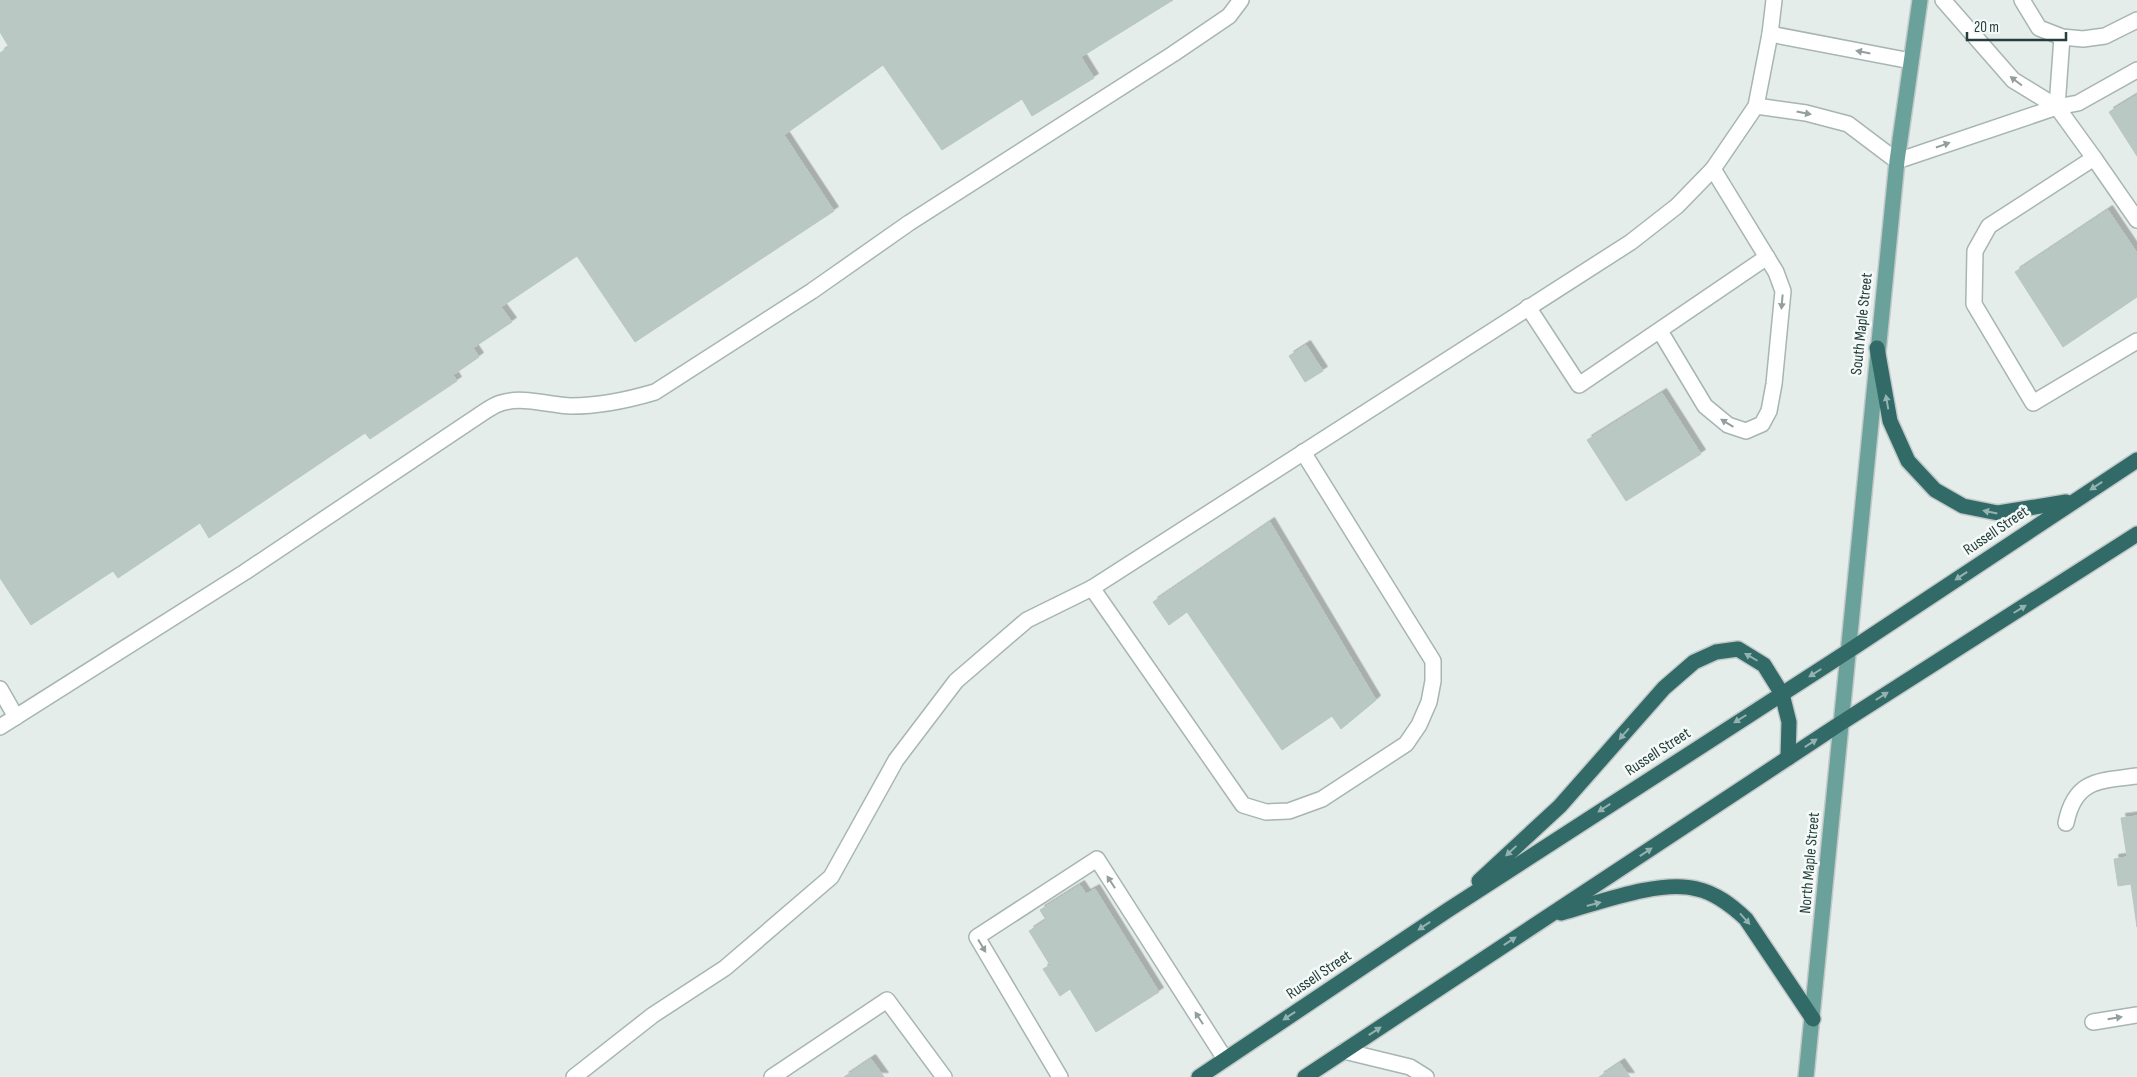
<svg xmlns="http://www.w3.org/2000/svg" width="2137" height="1077" viewBox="0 0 2137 1077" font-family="'Sofia Sans Condensed',sans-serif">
	<defs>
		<filter id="shadow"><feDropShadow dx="4.5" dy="-4.5" stdDeviation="0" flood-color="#0004"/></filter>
	</defs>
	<rect width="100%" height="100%" fill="#e5edeb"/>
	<g fill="#bac8c4" stroke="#b7c7c3" filter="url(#shadow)">
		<polygon points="0,0 1173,0 1081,57 1094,78 1032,116 1022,99 942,150 883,65 784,135 834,211 635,342 577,256 501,307 512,322 473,348 479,357 453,375 457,381 370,439 365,433 209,538 200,523 118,578 113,571 31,625 0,578 0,53 9,47 0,32"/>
		<polygon points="2137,95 2137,156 2109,112"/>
		<polygon points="2108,210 2137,253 2137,297 2063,347 2015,272"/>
		<polygon points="1306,345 1323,371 1305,382 1289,356"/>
		<polygon points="1662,393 1701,454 1626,501 1587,440"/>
		<polygon points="1270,522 1376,700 1341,729 1332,716 1282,750 1187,612 1169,625 1153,602"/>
		<polygon points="2137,816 2137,927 2131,884 2118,886 2114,859 2127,857 2121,818"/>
		<polygon points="1080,885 1086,894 1095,889 1159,992 1096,1032 1070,989 1060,996 1043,969 1050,965 1029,931 1046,920 1040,910"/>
		<polygon points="871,1059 884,1077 844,1077"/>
		<polygon points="1620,1063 1630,1077 1599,1077"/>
	</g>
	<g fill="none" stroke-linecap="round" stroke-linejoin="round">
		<g stroke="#a7b5b3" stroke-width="18">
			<g id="minor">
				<polyline points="1943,0 2013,80 2057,107 2094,158 1989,226 1975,251 1974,304 2033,403 2137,341"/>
				<polyline points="2022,0 2039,28 2062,37 2083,39 2105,36 2137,20"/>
				<polyline points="1770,34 1911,61"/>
				<polyline points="1756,106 1806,113 1848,124 1897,161 2057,107 2078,103 2137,70"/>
				<polyline points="2057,107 2062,37"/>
				<polyline points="2094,158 2137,220"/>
				<polyline points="1528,307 1579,385 1767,257"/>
				<polyline points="1660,331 1705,406 1728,425 1746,431 1762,424 1769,411 1774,384 1783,291 1776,272 1713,169"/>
				<polyline points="1092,588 1243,805 1266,812 1289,811 1322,799 1406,744 1419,725 1429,702 1433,681 1433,661 1303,452"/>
				<polyline points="0,689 16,717"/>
				<path d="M0 727 245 572 481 414C487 410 494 405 501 403 522 396 549 405 571 406 600 406 628 400 655 392L812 291 909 223 1173 54 1229 16 1241 0"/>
				<path d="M2066 823C2075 779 2099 781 2137 776"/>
				<polyline points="2093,1022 2137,1015"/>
				<polyline points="1344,1051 1410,1067 1426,1077"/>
				<polyline points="574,1077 653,1015 725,968 831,877 896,760 956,681 1027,620 1092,588 1631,242 1677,206 1713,169 1756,106 1770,34 1774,0"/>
				<polyline points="772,1077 887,1000 944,1077"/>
				<polyline points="1060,1077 977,937 1097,859 1225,1059"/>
			</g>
		</g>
		<g stroke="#c2c9c8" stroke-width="18">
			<polyline id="major" points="1806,1077 1897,161 1920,0"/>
		</g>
		<g stroke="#c2c9c8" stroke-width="18">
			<g id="highway">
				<polyline points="1877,348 1890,421 1908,461 1935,490 1963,506 1998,513 2066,502"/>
				<polyline points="1479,881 1560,806 1664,688 1694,662 1716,652 1738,649 1764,665 1782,694 1789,722 1788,758"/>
				<path d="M1561 913C1598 903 1660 879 1697 889 1716 893 1732 906 1746 919L1813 1019"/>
				<polyline points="1199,1077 1448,910 1847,652 2137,460"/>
				<polyline points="1305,1077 1841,723 2137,534"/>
			</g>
		</g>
		<use href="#minor" stroke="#fff" stroke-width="15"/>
		<use href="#major" stroke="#6ba19b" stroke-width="15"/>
		<use href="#highway" stroke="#316a67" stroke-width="15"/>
	</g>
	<defs><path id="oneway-solid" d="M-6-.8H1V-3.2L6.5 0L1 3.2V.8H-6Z" transform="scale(1.25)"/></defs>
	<g fill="#929f9e">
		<use href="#oneway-solid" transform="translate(1863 52) rotate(-169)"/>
		<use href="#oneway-solid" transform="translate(2016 81) rotate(-143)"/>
		<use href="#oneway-solid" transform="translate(1804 113) rotate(11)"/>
		<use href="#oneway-solid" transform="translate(1943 145) rotate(-19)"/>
		<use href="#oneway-solid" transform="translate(1782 302) rotate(95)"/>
		<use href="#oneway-solid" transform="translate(1727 423) rotate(-149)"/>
		<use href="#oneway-solid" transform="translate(1111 882) rotate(-123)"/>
		<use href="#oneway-solid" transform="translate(982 946) rotate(59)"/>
		<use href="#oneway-solid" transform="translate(1199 1018) rotate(-123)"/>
		<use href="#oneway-solid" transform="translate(2115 1018) rotate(-9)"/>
	</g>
	<g fill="#93b2b0">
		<use href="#oneway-solid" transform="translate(1887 402) rotate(-100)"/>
		<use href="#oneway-solid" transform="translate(2096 486) rotate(147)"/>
		<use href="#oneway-solid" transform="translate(1990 512) rotate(-168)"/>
		<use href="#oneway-solid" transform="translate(1961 576) rotate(146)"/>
		<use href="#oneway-solid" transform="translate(2020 609) rotate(-32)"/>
		<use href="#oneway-solid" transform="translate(1751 657) rotate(-150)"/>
		<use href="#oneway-solid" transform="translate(1815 673) rotate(148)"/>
		<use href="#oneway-solid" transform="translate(1882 696) rotate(-32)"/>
		<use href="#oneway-solid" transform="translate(1740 719) rotate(148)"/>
		<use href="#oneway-solid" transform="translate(1624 734) rotate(131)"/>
		<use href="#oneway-solid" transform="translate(1811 743) rotate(-33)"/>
		<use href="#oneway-solid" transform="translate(1604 808) rotate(147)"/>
		<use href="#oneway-solid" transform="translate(1511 851) rotate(137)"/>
		<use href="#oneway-solid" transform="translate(1646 852) rotate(-33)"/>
		<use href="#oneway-solid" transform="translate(1594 904) rotate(-15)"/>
		<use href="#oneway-solid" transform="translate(1745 919) rotate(48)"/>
		<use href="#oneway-solid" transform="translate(1424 926) rotate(146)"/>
		<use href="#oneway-solid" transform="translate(1510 941) rotate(-33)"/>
		<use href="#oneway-solid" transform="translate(1289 1016) rotate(146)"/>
		<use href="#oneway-solid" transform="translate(1375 1031) rotate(-33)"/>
	</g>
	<g text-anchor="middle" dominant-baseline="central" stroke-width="5" stroke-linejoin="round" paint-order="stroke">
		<g font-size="16" fill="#243f3c" stroke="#f5faf8">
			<text transform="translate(1862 324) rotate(-84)">South Maple Street</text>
			<text transform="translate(1996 531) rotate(-34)">Russell Street</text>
			<text transform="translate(1658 752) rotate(-33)">Russell Street</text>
			<text transform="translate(1810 863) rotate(-85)">North Maple Street</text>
			<text transform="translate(1319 975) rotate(-34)">Russell Street</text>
		</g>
	</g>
	<path d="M1967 32v8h99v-8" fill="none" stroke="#243f3c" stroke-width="2.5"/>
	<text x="1974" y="32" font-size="15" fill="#243f3c" stroke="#f5faf8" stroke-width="4" paint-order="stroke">20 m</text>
</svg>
